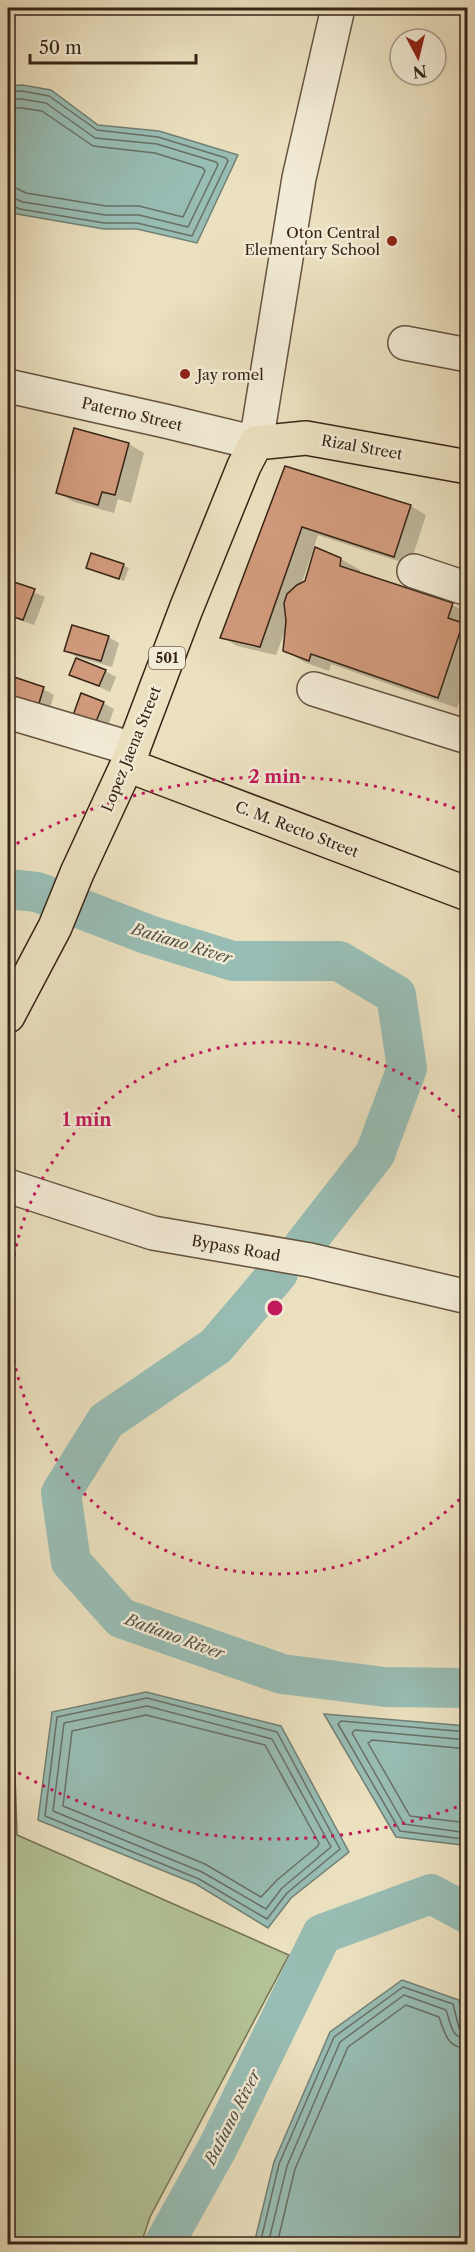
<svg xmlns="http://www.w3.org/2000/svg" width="475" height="2252" viewBox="0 0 475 2252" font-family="'Libre Caslon Text',serif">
	<rect width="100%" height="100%" fill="#ebe0bf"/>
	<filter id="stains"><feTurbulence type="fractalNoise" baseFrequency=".00333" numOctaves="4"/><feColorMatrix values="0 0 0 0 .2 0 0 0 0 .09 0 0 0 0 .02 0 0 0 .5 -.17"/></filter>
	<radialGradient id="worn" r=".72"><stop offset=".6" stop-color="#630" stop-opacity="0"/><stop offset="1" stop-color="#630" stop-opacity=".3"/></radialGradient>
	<polygon fill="#b3c395" stroke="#757456" stroke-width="1.5" points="8,1558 17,1835 289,1955 150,2217 141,2244 8,2244"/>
	<g fill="#98bdb4" stroke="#718075" stroke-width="1.5">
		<polygon points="22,85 51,90 98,125 159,131 238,155 197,243 137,229 104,229 17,214 8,209 8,86"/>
		<polygon points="146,1692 281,1726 349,1852 291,1898 268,1928 196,1884 38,1820 52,1712"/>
		<polygon points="324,1714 467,1726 467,1849 462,1845 396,1837"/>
		<polygon points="402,1980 459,2000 468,2038 467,2244 254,2244 274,2162 330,2032"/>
	</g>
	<g fill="#0003">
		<polygon points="75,430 129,444 144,453 131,503 118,499 114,513 74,502 58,493"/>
		<polygon points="286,468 411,506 426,515 410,565 318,535 301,585 341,559 360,570 360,574 452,605 468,613 468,678 457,708 331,664 329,671 304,662 285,650 286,628 276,655 237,646 222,637"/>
		<polygon points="123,565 129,568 124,581 88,568"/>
		<polygon points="9,582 45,597 34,625 8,616"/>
		<polygon points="108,637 119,643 112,667 77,657 66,650"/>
		<polygon points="105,671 116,677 110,692 71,674"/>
		<polygon points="43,689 54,695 47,718 18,708"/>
		<polygon points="103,703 114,709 105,734 84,726"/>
	</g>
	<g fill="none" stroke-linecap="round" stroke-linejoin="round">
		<g stroke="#687065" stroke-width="1.5">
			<polyline points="8,92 22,91 49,96 97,130 158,137 226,158 228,161 192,236 137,223 104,223 20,209 8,204"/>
			<polyline points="8,99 21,99 46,103 95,138 157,144 216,162 218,165 188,227 139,215 105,215 23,202 8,196"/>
			<polyline points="8,108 21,108 42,111 93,146 155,153 203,168 205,171 183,217 139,206 106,206 26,193 16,188 8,187"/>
			<polygon points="147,1698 277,1732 340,1849 287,1893 267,1919 199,1879 45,1816 57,1717"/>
			<polygon points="147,1706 272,1739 331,1847 282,1888 266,1909 202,1872 53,1811 64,1723"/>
			<polygon points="146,1715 265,1745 319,1843 318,1846 277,1880 261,1897 205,1864 63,1806 72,1731"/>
			<polyline points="468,1732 341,1721 338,1724 400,1831 463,1839 468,1841"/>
			<polyline points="468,1740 355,1730 352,1733 404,1824 468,1833"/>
			<polyline points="468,1749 372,1740 368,1743 410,1816 468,1823"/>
			<polyline points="260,2244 279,2164 334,2037 403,1987 453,2004 459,2028 468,2032"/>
			<path d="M268 2244 287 2166 340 2042 404 1995 446 2010C451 2023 450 2038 468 2039"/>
			<path d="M277 2244 295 2169 348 2047 406 2005 439 2017C445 2033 446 2047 468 2049"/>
		</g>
		<g stroke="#98bdb4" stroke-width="40">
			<polyline points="8,889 37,892 149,935 233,961 339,961 396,995 407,1068 375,1154 304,1245"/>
			<polyline points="278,1273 216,1346 106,1421 61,1493 71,1562 121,1618 282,1674 385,1687 468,1688"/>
			<polyline points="164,2244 218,2147 322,1934 431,1894 468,1914"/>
		</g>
	</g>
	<g fill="#d19a7c" stroke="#372416" stroke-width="1.5">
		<polygon points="74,428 129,443 115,495 102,492 98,505 56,493"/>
		<polygon points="285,466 411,505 394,557 302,527 260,647 220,638"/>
		<polygon points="315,547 341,558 340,566 453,603 448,618 463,623 438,698 311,654 309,661 283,651 286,621 284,603 287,594 297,585 305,581"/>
		<polygon points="91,553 124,564 119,579 86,568"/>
		<polygon points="8,580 35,589 23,620 8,615"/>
		<polygon points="72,625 109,636 101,661 64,651"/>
		<polygon points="76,658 106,670 99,686 69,675"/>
		<polygon points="14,677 44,687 36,713 8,704 8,695"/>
		<polygon points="81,693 104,702 93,729 71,721"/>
	</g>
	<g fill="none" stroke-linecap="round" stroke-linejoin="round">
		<g stroke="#645340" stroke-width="36">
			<g id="minor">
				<polyline points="405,343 468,355"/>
				<polyline points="8,386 165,421 256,443 299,178 338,8"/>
				<polyline points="414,571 468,589"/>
				<polyline points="314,689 468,737"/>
				<polyline points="8,712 133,749"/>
				<polyline points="8,1186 153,1233 310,1260 468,1297"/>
			</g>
		</g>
		<g stroke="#372416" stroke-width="36">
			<g id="major">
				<polyline points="127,765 468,894"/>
				<polyline points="8,1016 55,927 77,873 127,765 186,609 244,466 256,443 306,438 468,467"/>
			</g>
		</g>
		<use href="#minor" stroke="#f2ebd5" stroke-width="33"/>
		<use href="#major" stroke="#ebe0bf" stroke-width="33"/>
	</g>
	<g fill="none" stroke="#c2185b" stroke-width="3" stroke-dasharray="3 6">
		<path d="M466 1493A266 266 0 1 1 466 1123"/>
		<path d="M465 1804A531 531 0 0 1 10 1768M9 848A531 531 0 0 1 465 812"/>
	</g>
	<g fill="#8f2418" stroke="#f2ebd5" stroke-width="2">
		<circle cx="392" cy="241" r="6"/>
		<circle cx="185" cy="374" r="6"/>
	</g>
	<g text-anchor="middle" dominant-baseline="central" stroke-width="5" stroke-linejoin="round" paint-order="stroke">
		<rect fill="#f2ebd5" stroke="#6f604f" stroke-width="1.5" x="149" y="647" width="36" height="22" rx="4.5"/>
		<g font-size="14" font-weight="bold" fill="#372416">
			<text x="167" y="658">501</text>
		</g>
		<g font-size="15" fill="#372416" stroke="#f2ebd5" text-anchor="end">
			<text x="380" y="232">Oton Central<tspan x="380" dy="17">Elementary School</tspan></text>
			<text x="197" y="374" text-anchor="start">Jay romel</text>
		</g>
		<g font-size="15" fill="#372416" stroke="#f2ebd5">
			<text transform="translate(132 414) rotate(13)">Paterno Street</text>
			<text transform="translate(362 447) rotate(10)">Rizal Street</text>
			<text transform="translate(131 749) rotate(-68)">Lopez Jaena Street</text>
			<text transform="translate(297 829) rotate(21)">C. M. Recto Street</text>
			<text transform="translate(236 1248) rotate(10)">Bypass Road</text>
		</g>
		<g font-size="16" font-style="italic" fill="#545245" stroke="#f2ebd5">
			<text transform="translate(182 943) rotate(17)">Batiano River</text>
			<text transform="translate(175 1636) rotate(20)">Batiano River</text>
			<text transform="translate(232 2117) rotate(-63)">Batiano River</text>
		</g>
	</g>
	<circle cx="275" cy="1308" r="9" fill="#c2185b" stroke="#f2ebd5" stroke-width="3"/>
	<g font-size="18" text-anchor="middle" font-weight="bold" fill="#c2185b" stroke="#f2ebd5" stroke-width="5" stroke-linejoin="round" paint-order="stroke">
		<text x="275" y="783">2 min</text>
		<text x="87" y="1126">1 min</text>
	</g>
	<rect width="475" height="2252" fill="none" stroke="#ebe0bf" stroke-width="30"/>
	<rect x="9" y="9" width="457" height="2234" fill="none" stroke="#372416" stroke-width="3"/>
	<rect x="15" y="15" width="445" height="2222" fill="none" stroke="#372416" stroke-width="1.5"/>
	<g transform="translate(418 57) rotate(173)"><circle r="28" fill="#f2ebd5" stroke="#a79b89" stroke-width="1.5"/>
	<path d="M0-4.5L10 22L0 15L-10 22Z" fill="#8f2418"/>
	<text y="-9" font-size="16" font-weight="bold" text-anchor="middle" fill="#372416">N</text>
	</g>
	<path d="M30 54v9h166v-9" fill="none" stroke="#372416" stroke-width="3"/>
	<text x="39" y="54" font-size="18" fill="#372416" stroke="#f2ebd5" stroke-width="4.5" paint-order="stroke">50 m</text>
	<rect width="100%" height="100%" filter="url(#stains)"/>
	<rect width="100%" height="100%" fill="url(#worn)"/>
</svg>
